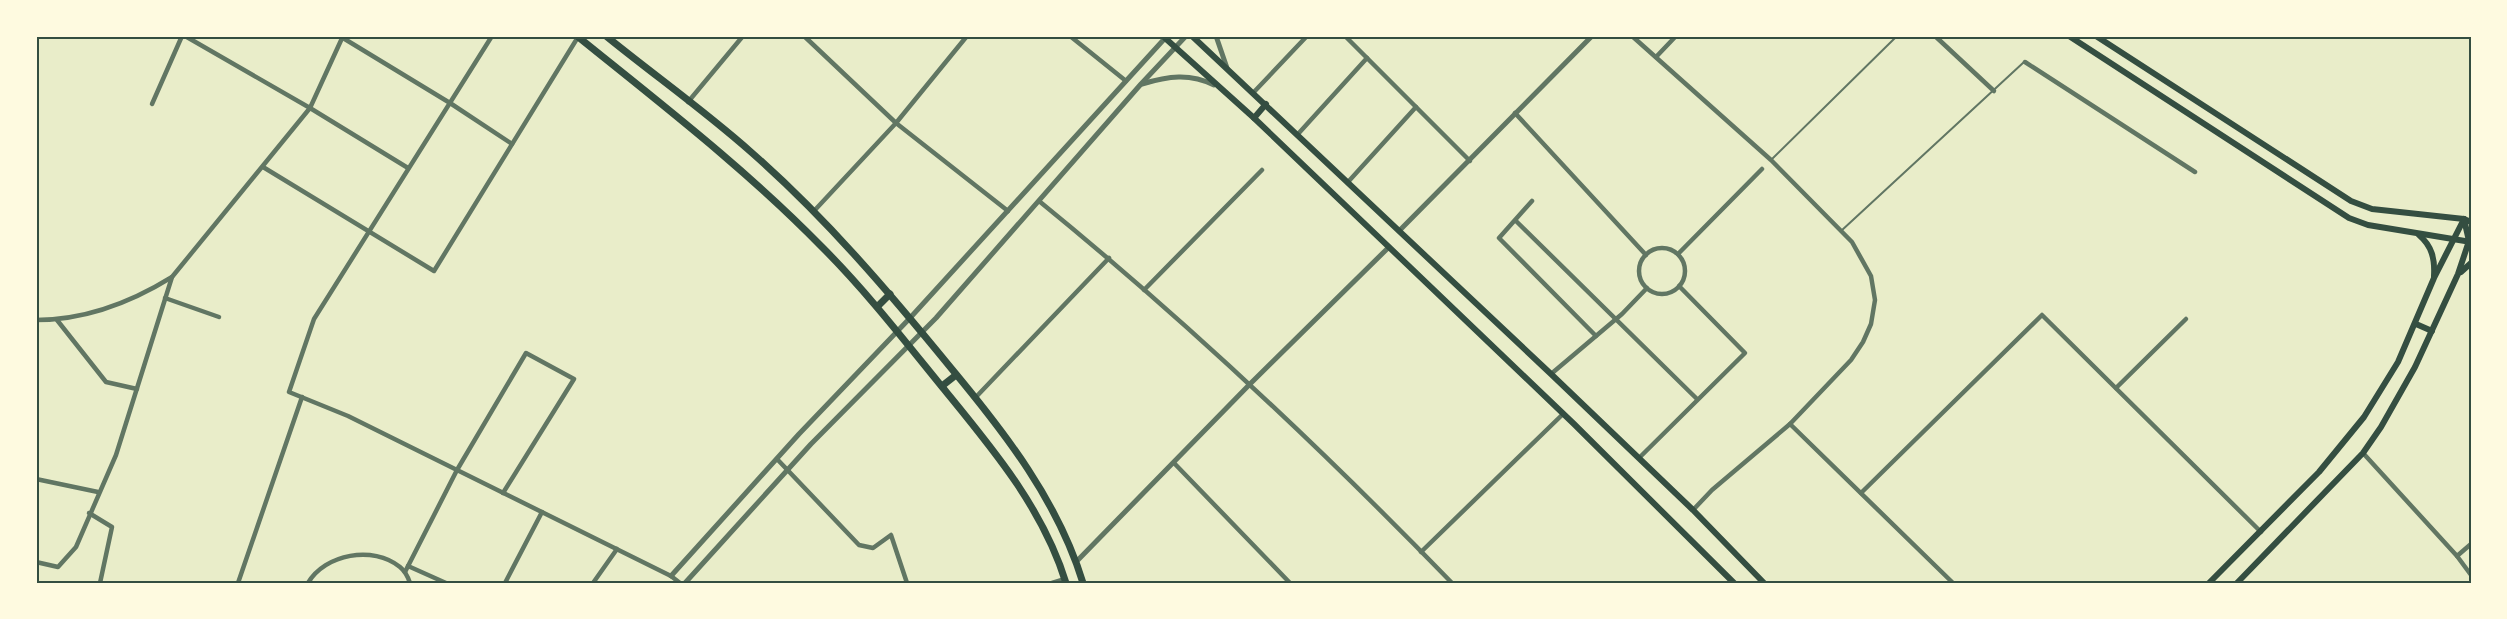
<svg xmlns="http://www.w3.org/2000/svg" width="2507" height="619" viewBox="0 0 2507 619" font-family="'IBM Plex Sans',sans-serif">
	<rect width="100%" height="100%" fill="#e9edc9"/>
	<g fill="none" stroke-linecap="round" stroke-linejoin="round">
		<g stroke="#617663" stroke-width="2">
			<polyline points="1771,160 1897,36"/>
			<polyline points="1841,231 2024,62"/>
		</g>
		<g stroke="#617663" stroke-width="4.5">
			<polyline points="185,36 310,108 408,168"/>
			<polyline points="492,36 314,319 289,392 348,416 671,576 680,583"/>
			<polyline points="804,36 896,123 1008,211"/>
			<polyline points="1070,36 1126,81"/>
			<polyline points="1345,36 1470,161"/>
			<polyline points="1632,36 1771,160 1852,242 1871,276 1875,300 1871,324 1863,342 1851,360 1790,424 1712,490 1693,510"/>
			<polyline points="1935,36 1994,91"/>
			<polyline points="343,38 450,103 512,144"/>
			<polyline points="1656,57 1676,36"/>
			<polyline points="2025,62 2195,172"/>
			<polyline points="1253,93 1307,36"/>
			<polyline points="688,102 743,36"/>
			<polyline points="152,104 182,36"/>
			<polyline points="1515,113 1646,255"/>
			<polyline points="1298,134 1367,58"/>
			<polyline points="263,167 434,271 578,37"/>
			<polyline points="1348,182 1416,107"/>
			<path d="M1039 201C1184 319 1321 448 1452 583"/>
			<polyline points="1532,201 1499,238 1596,336"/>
			<polyline points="814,211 896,123 967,36"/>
			<polyline points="1516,221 1697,399"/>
			<circle cx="1662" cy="271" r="23"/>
			<polyline points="1678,254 1762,169"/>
			<polyline points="1144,290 1262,170"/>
			<polyline points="165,298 219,317"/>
			<path d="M36 320C86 320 130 303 172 277"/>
			<polyline points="57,320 106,382 137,389"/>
			<polyline points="1551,374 1622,314 1647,288"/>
			<polyline points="2116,388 2186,319"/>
			<polyline points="976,397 1109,258"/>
			<polyline points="1790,424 1953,583"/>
			<polyline points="2363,453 2457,556 2471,575"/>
			<polyline points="1639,458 1745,353 1679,286"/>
			<polyline points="777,459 859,545 873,548 891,535 907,583"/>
			<polyline points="1174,463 1290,583"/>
			<polyline points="36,479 98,492"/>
			<polyline points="1861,493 2042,315 2261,532"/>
			<polyline points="89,513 112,527 100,583"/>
			<polyline points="1421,552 1563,414"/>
			<polyline points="2457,556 2471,544"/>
			<polyline points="36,562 58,567 76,547 116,455 172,277 310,108 343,36"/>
			<polyline points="408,566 446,583"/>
			<polyline points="405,572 457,470 526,353 574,379 503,493"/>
			<polyline points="238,583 302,397"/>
			<path d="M308 583C325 554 373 545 400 567 405 571 408 577 410 583"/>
			<polyline points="505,583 542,512"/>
			<polyline points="593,583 617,549"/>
			<polyline points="1052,583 1065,579"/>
		</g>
		<g stroke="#617663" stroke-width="5">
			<polyline points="1216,36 1227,68"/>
			<path d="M1142 84C1168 76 1190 73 1214 85"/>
			<polyline points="1399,231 1592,36"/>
			<polyline points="1076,562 1250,384 1389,247"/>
			<polyline points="671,576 799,434 910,318 1167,36"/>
			<polyline points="685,583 811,444 936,318 1141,84 1186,36"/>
		</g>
		<g stroke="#344e41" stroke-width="6">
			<polyline points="1192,36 1551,374 1693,510 1764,583"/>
			<polyline points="2069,36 2349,218 2368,225 2471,242"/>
			<polyline points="2096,36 2351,201 2372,209 2464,219 2471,222"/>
			<polyline points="1165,38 1254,118 1574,424 1734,583"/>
			<polyline points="1254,118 1266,104"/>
			<path d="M2419 235C2432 246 2435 259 2434 276"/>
			<polyline points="2461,272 2471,263"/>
			<polyline points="2416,324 2432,331"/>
			<polyline points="2209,583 2319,472 2364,417 2398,362 2434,278 2464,219"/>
			<polyline points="2237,583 2363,453 2381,427 2415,367 2458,274 2469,241 2464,219"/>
		</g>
		<g stroke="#344e41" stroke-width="7">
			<path d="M577 36C660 103 747 170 822 247 866 291 904 340 943 388 992 448 1043 508 1066 583"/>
			<path d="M606 36C654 75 705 111 751 152 825 217 889 292 951 368 1005 433 1058 501 1083 583"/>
			<polyline points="878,306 890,294"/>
			<polyline points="942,386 956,375"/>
		</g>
	</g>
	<rect width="2507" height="619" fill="none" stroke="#fefae0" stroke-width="75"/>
	<rect x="38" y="38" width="2432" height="544" fill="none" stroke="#344e41" stroke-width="2"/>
</svg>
